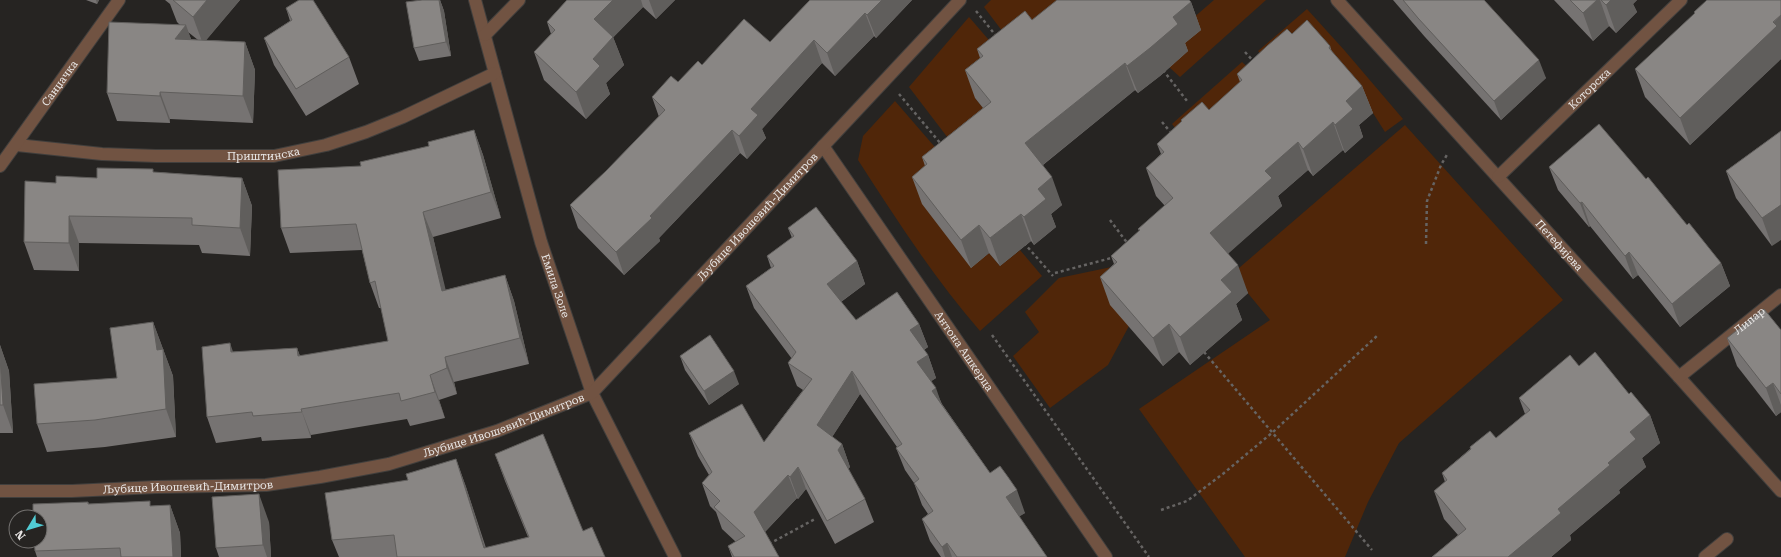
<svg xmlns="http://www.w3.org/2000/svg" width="1781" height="557" viewBox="0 0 1781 557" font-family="'Roboto Serif',serif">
	<rect width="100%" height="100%" fill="#262422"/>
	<g fill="#502609">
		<polygon points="991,0 1087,0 1018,52 984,7"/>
		<polygon points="1214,0 1266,0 1180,77 1169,67 1183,45 1192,19"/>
		<polygon points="1307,9 1345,51 1403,119 1385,132 1373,113 1277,74 1258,51"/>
		<polygon points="969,17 1007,61 993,83 975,98 993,120 964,159 909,87"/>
		<polygon points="1242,62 1266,84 1191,148 1172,124"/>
		<path d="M895 101 953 168 972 237 957 250 971 267 989 253 1000 266 1020 250 1042 276 980 331C934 278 896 219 858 160L863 136Z"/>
		<polygon points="1405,125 1563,300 1399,443 1368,502 1345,557 1245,557 1139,409 1270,320 1232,274"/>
		<polygon points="1121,265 1129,326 1108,365 1050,408 1013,356 1039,332 1025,312 1059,278"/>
	</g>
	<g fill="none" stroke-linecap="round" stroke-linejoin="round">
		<g stroke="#413f3d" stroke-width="14">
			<polyline id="lane" points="1705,557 1727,539"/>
		</g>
		<g stroke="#413f3d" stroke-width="14">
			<g id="street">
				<path id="s1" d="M475 0 541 242 592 393 675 557"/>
				<path id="s2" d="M1337 0 1679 377 1781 491"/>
				<polyline points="485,35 519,0"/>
				<path id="s3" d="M17 145 102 154 156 156H274L326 145 366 132 403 117 495 73"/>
				<path id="s4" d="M823 146 1106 557"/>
				<path id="s5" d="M0 166 119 0"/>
				<path id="s6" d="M1498 177 1681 0"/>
				<path id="s7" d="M1679 377 1781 295"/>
				<path id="s8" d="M0 491H72L156 487 266 485 320 477 389 464 497 431 592 393 960 0"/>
			</g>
		</g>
		<g stroke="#666463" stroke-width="2.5" stroke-dasharray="3 3" stroke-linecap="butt">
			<polyline points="976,11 997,37"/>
			<polyline points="1245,52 1254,62"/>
			<polyline points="1163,70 1187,101"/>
			<polyline points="899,94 941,144"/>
			<polyline points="1162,122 1172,134"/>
			<polyline points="1110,220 1128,244"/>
			<polyline points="1024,243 1053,276"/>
			<polyline points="1426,244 1427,201 1441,165 1448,153"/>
			<polyline points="1055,273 1115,257"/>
			<polyline points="992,335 1149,557"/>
			<polyline points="1204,352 1372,550"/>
			<polyline points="1161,510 1187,501 1224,473 1273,432 1378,335"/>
			<polyline points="769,544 815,519"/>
		</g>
		<use href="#lane" stroke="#715342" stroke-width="12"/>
		<use href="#street" stroke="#715342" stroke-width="12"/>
	</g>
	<g fill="#767372" fill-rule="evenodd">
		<polygon points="86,0 99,0 97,4"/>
		<path d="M165 0H240L206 40 245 42 255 70 253 123 170 119V123L117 121 107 93 180 25 177 22 170 4ZM188 32 198 40 191 39Z"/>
		<polygon points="422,0 440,0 444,11 451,56 419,61 414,48"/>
		<polygon points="567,0 675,0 656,19 643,7 613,37 624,65 606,83 610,94 586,119 544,80 534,52 551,34 547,22"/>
		<polygon points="810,0 912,0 876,38 874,36 835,76 822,63 762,129 766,138 747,159 740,153 659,238 660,241 624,275 578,228 570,205 606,171 659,117 652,97 678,82 702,65 770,42"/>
		<polygon points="1393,0 1484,0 1546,78 1501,120 1425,37"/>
		<polygon points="1554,0 1637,0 1633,4 1637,12 1616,33 1609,26 1593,41"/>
		<polygon points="1781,0 1781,59 1690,145 1645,97 1635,69 1695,14 1694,12"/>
		<polygon points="1191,2 1201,30 1185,43 1188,51 1160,76 1138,93 1135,90 1043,165 1062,205 1051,214 1056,227 1034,245 1031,241 1000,266 989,253 971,268 922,204 912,177 925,166 922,157 983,108 975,98 965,70 980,58 977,49 1032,20"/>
		<polygon points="286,8 349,57 359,84 306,116 274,65 264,38 290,21"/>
		<polygon points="1292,34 1330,46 1332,52 1362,86 1373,113 1359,125 1363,137 1345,153 1343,150 1313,176 1308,170 1278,196 1282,206 1228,253 1248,293 1236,304 1242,320 1190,365 1179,352 1163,366 1110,305 1100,277 1114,264 1111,256 1139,231 1138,229 1165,206 1156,196 1146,168 1161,154 1157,144 1182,121 1181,120 1209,110 1240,82 1237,74"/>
		<polygon points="474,130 483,155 501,218 433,237 445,290 505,275 514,301 529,364 454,382 457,394 439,400 445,418 410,426 407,419 311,435 311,438 262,441 261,437 216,443 207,417 233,352 297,348 300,356 388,341 381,308 379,308 370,283 362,250 290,253 281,228 429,146"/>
		<polygon points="1781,131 1772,246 1736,198 1726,171"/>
		<polygon points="1549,167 1687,225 1721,263 1730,286 1680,327 1638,275 1633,279 1590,226 1589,227 1558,190"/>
		<polygon points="155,172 242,178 252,206 250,256 202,253 199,245 79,243 79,271 34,270 24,242 56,183 97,178"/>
		<polygon points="788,228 857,261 865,284 841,302 856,320 919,324 928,347 924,350 928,355 936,378 931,381 942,404 990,473 1025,513 1019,516 1047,557 941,557 930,541 922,519 928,514 922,505 914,483 905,470 896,448 897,447 860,394 832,437 842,444 850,467 848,469 865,499 874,522 835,544 806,489 798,499 797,498 765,532 779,557 732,557 728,546 736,542 722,529 716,512 710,506 702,483 709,475 698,456 689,433 764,442 803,390 797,386 788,363 792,359 754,308 746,286 771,268 767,256 792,238"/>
		<polygon points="153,322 173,376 176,437 105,447 47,452 37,424 117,378"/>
		<polygon points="1781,330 1781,412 1776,416 1737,366 1727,338"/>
		<polygon points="0,345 9,371 13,433 0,433"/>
		<polygon points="680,356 739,384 709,405 685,370"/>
		<polygon points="1579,366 1629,394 1650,415 1660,443 1642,458 1646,467 1619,490 1620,493 1570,535 1571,540 1551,557 1432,557 1458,535 1444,519 1434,491 1445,482 1442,473 1470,449 1470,447 1496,438 1525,414 1519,398"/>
		<polygon points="495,454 583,531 605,557 339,557 332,540 408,480 456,459 466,487 486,548 528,537 505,481"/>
		<polygon points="88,502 89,504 152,506 170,505 180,533 181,557 37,557 35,551"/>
		<polygon points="269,522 271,557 219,557 216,548"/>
	</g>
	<g fill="#605e5c">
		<polygon points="96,0 99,0 97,4"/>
		<polygon points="207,0 240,0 203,44 193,17"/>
		<polygon points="439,0 440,0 444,11 451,56 446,42"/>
		<polygon points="613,0 641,0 643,7 604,47 594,19"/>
		<polygon points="649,0 675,0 656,19"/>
		<polygon points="882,0 912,0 876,38 867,15"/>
		<polygon points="1597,0 1600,0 1609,26 1593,41 1583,13"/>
		<polygon points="1611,0 1637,0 1633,4 1637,12 1616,33 1606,5"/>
		<polygon points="1191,2 1201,30 1185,43 1188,51 1160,76 1138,93 1127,66 1173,17"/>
		<polygon points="865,13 874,36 835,76 827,53"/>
		<polygon points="1781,15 1781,59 1690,145 1680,118"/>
		<polygon points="186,25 196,53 175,39"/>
		<polygon points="613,37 624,65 606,83 610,94 586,119 576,92 593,59"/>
		<polygon points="814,40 822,63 762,129 766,138 747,159 739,136 751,109"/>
		<polygon points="245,42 255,70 253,123 243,96"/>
		<polygon points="1539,60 1546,78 1501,120 1494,101"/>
		<polygon points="1125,63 1135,90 1035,171 1025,143"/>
		<polygon points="1362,86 1373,113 1359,125 1363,137 1345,153 1335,125 1346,101"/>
		<polygon points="160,92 170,119 170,123 160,96"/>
		<polygon points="1333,122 1343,150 1313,176 1303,149"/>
		<polygon points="474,130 483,155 501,218 491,192"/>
		<polygon points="732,130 740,153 659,238 660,241 624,275 616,252"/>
		<polygon points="1298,142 1308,170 1278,196 1282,206 1220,261 1210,233 1265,171"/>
		<polygon points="1052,177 1062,205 1051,214 1056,227 1034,245 1024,217 1038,189"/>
		<polygon points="242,178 252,206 250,256 240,228"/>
		<polygon points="1582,202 1590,226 1589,227 1580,203"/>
		<polygon points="1781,205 1781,240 1772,246 1762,218"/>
		<polygon points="423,212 433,237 452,316 442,291"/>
		<polygon points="1021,214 1031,241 1000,266 990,238"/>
		<polygon points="69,216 79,243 79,271 69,243"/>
		<polygon points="979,225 989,253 971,268 961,240"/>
		<polygon points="1629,252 1638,275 1633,279 1625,256"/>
		<polygon points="857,261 865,284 835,306 827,284"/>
		<polygon points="1721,263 1730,286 1680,327 1672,304"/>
		<polygon points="1238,265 1248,293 1236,304 1242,320 1190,365 1180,337 1221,280"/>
		<polygon points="505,275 514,301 529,364 520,338"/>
		<polygon points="153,322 173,376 176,437 166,409"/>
		<polygon points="919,324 928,347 919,353 910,330"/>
		<polygon points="1169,324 1179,352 1163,366 1153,338"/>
		<polygon points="230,343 239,369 231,352"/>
		<polygon points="0,345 9,371 13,433 3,405 0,357"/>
		<polygon points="297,348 306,373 298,356"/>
		<polygon points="928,355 936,378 926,385 917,362"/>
		<polygon points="445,357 454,382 457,394 447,368"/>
		<polygon points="734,371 739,384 709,405 704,391"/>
		<polygon points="852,371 860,394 825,448 817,425"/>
		<polygon points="430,375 439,400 445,418 435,392"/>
		<polygon points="1773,383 1781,405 1781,412 1776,416 1766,388"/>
		<polygon points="936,388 944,411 932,391"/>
		<polygon points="301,409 311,435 311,438 302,412"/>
		<polygon points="1650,415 1660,443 1642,458 1646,467 1619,490 1620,493 1570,535 1571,540 1551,557 1508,557 1558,509 1630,432"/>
		<polygon points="842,444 850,467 846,472 838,450"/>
		<polygon points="456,459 466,487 488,557 484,548"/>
		<polygon points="798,467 806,489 798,499 790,477"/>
		<polygon points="788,475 797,498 762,535 754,512"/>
		<polygon points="1017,490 1025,513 1014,520 1006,497"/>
		<polygon points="259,494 269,522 271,557 267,557 263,545"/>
		<polygon points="170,505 180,533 181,557 173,557"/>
		<polygon points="947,543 952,557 945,557 942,547"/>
	</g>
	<g fill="#898684" stroke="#605e5c">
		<polygon points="173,0 207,0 193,17"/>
		<polygon points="299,0 313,0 349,57 296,89 264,38 292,20 286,8"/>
		<polygon points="422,0 439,0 446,42 414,48 406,2"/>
		<polygon points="567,0 613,0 594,19 613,37 593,59 600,66 576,92 534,52 555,30 547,22"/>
		<polygon points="810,0 882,0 867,15 865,13 827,53 814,40 751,109 758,115 739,136 732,130 650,216 652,218 616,252 570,205 606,171 665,110 652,97 671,76 678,82 698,61 702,65 744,19 770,42"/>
		<polygon points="1057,0 1189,0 1191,2 1173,17 1178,24 1150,48 1127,66 1125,63 1025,143 1052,177 1038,189 1046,199 1024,217 1021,214 990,238 979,225 961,240 912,177 927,164 922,157 991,102 965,70 983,56 977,49 1025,11 1032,20"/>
		<polygon points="1403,0 1484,0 1539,60 1494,101 1418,18"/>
		<polygon points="1570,0 1597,0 1583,13"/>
		<polygon points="1601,0 1611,0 1606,5"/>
		<polygon points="1707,0 1781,0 1781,15 1773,22 1777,26 1680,118 1635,69 1695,13 1694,12"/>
		<polygon points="1307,20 1330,46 1329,48 1362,86 1346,101 1353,109 1335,125 1333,122 1303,149 1298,142 1265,171 1272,178 1210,233 1238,265 1221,280 1232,292 1180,337 1169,324 1153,338 1100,277 1117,262 1111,256 1140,230 1138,229 1173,198 1146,168 1164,152 1157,144 1182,121 1181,120 1202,102 1209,110 1242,80 1237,74 1267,46 1287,29 1292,34"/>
		<polygon points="109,22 186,25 175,39 245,42 243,96 160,92 160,96 107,93"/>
		<polygon points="1599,124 1646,179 1648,177 1687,225 1689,223 1721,263 1672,304 1629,252 1625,256 1582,202 1580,203 1549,167"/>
		<polygon points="474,130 491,192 423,212 442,291 505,275 520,338 445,357 447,368 430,375 435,392 401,401 399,393 301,409 302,412 253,416 252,412 207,417 202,347 230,343 231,352 297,348 298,356 388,341 375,281 370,283 356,224 281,228 278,170 361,166 360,162 429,146 428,142"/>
		<polygon points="1781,131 1781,205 1762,218 1726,171"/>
		<polygon points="97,168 153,169 153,172 242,178 240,228 192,225 192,218 69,216 69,243 24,242 25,181 56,183 56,176 97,178"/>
		<polygon points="816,207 857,261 827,284 856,320 897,292 919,324 910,330 928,355 917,362 936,388 932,391 990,473 1000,466 1008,477 1017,490 1006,497 1047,557 957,557 947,543 942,547 922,519 933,511 914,483 919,479 896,448 902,444 852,371 817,425 842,444 838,450 865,499 827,521 798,467 790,477 788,475 754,512 779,557 734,557 728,546 745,536 714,507 720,501 702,483 712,472 689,433 742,404 764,442 812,379 788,363 796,352 746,286 774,266 767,256 794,236 788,228"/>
		<polygon points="1764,309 1781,330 1781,394 1773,383 1766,388 1727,338"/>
		<polygon points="153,322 157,350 163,349 166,409 95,420 37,424 34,384 117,378 110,328"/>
		<polygon points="710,335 734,371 704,391 680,356"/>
		<polygon points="1595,352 1629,394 1631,392 1650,415 1630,432 1636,439 1608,463 1610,465 1558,509 1561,513 1508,557 1432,557 1466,529 1434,491 1447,480 1442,473 1471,449 1470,447 1490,431 1496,438 1530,410 1519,398 1570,355 1579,366"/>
		<polygon points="0,357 3,405 0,405"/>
		<polygon points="543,434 583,531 592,527 605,557 397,557 394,535 332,540 325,493 408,480 406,474 456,459 484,548 529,537 495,454"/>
		<polygon points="259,494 263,545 216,548 212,497"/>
		<polygon points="150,501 150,506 170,505 173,557 121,557 120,548 35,551 34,541 40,541 40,517 33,517 33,504 88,502 88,504"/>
	</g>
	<g text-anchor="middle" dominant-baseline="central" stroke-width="4" stroke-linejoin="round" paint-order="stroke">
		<g font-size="11" fill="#e9e7e6" stroke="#262422">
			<text stroke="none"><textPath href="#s5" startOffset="102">Санџачка</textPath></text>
			<text stroke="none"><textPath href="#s6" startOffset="127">Которска</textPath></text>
			<text stroke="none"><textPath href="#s3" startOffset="247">Приштинска</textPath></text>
			<text stroke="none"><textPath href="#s8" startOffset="848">Љубице Ивошевић-Димитров</textPath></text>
			<text stroke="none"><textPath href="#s2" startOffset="331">Петефијева</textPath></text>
			<text stroke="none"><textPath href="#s1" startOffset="297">Емила Золе</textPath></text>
			<text stroke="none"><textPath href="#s7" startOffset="90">Липар</textPath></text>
			<text stroke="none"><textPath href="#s4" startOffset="249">Антона Ашкерца</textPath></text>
			<text stroke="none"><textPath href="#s8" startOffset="512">Љубице Ивошевић-Димитров</textPath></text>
			<text stroke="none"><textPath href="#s8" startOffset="188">Љубице Ивошевић-Димитров</textPath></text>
		</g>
	</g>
	<g transform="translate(28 529) rotate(232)"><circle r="19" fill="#262422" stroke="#747270"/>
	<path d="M0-3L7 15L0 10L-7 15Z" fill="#51ccd4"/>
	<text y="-6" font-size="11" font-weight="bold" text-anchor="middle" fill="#e9e7e6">N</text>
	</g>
</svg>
